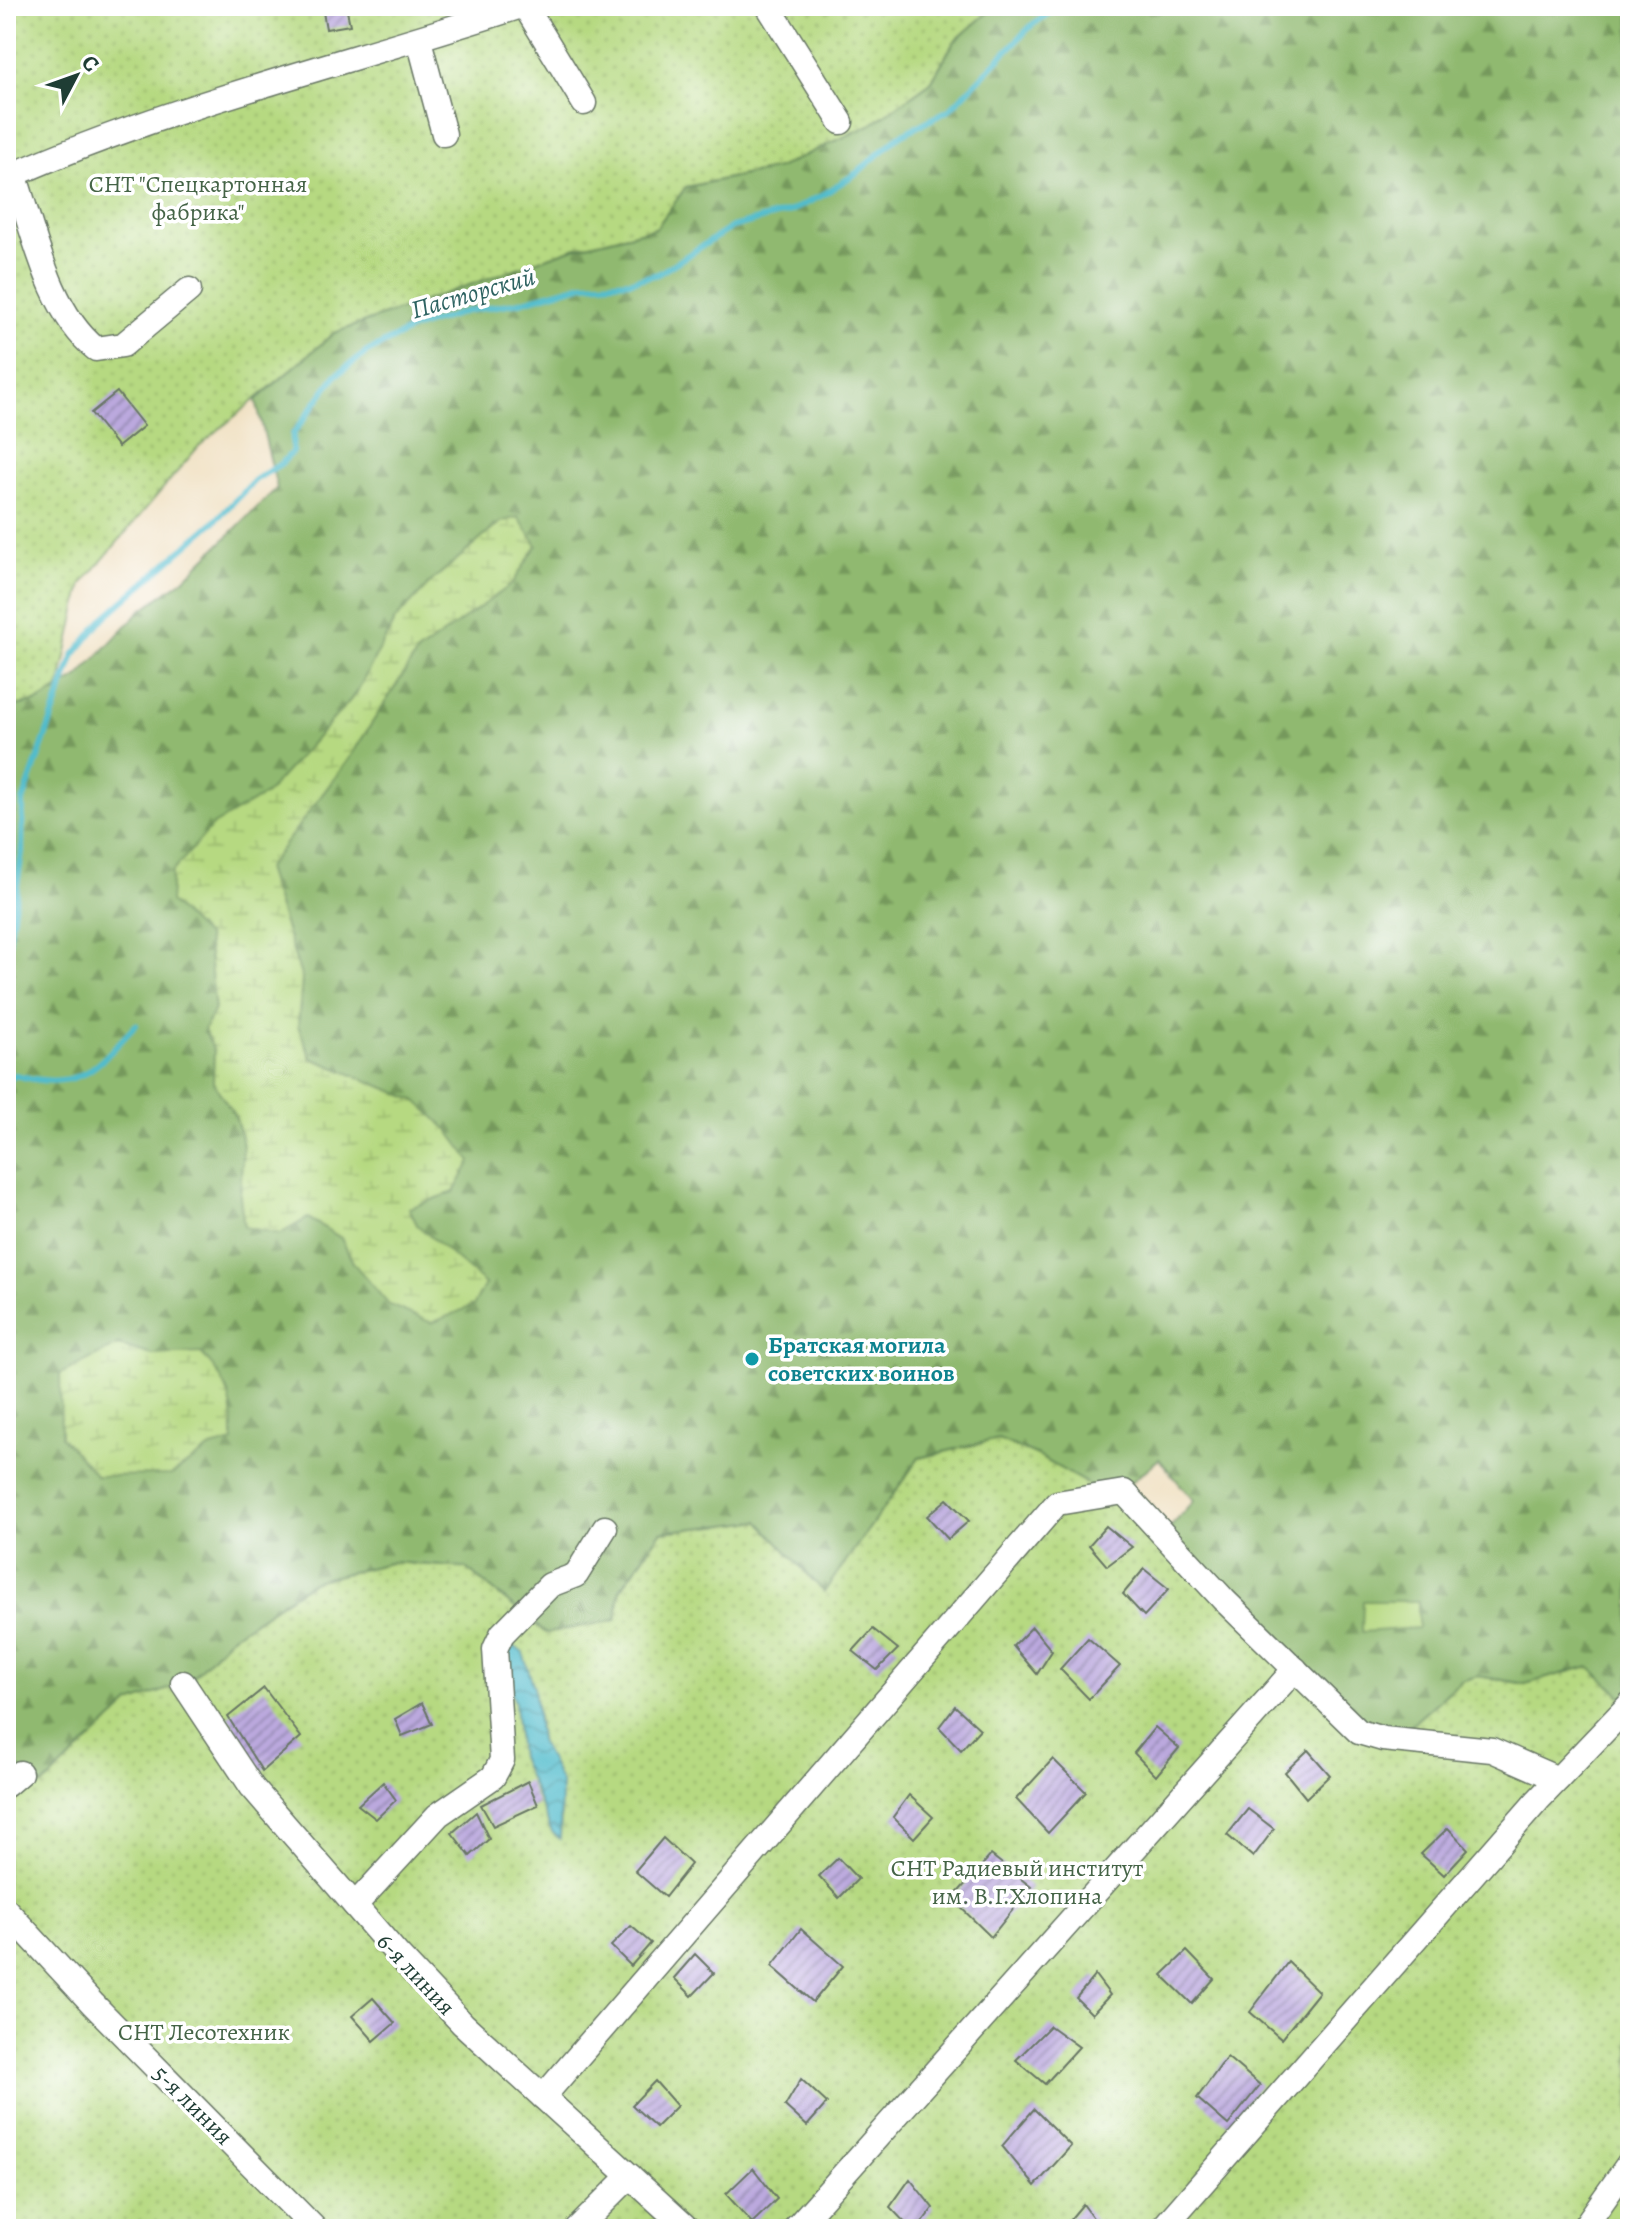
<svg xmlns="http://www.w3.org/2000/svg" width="1636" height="2235" viewBox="0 0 1636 2235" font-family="Alegreya,serif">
	<defs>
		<pattern id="green-dots" width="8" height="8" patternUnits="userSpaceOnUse" patternTransform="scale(2)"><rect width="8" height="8" fill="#b6d981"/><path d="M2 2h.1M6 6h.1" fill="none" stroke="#9cbb70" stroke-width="1.8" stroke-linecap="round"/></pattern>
		<pattern id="forest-firs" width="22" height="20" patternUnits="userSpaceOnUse" patternTransform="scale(2)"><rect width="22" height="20" fill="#90b96f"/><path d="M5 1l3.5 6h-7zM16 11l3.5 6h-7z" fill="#75985c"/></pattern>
		<pattern id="wetland-marsh" width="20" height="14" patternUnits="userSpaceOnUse" patternTransform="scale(2)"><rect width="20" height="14" fill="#b6d981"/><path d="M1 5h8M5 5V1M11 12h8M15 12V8" fill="none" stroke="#9cbb70"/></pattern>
		<pattern id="water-waves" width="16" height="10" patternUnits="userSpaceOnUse" patternTransform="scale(2)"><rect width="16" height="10" fill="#51bccc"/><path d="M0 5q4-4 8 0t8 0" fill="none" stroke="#439aa6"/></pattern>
		<pattern id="building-hatch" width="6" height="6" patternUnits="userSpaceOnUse" patternTransform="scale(2)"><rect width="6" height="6" fill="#bba9de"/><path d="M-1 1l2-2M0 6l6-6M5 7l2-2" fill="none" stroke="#978bb5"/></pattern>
	</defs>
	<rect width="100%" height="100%" fill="#fff"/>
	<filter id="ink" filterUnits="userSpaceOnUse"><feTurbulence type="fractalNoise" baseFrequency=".0125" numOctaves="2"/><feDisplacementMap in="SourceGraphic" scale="16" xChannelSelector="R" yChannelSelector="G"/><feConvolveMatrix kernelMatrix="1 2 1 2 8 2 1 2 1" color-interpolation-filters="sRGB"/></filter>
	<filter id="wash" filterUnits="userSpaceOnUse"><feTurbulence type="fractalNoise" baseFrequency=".006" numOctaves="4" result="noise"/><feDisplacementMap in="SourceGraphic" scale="32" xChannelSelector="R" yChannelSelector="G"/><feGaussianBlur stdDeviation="1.8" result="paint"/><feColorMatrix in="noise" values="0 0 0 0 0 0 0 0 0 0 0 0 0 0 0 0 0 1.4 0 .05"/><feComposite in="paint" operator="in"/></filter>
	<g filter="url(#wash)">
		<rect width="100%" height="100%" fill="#f0e0c1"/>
		<g fill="url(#green-dots)" stroke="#6a8b5a" stroke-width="2" fill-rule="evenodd">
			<polygon points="22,6 995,6 954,42 931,82 872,124 778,168 686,187 656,228 574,248 334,334 198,447 82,584 59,688 39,701 6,708 6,9"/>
			<path d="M998 1439 1038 1456 1107 1495 1403 1732 1461 1681 1478 1676 1526 1684 1589 1666 1630 1704V2229H6V1788L42 1785 130 1703 188 1682 229 1638 314 1581 393 1562 466 1568 546 1633 616 1620 620 1591 661 1532 759 1521 824 1591 919 1458ZM505 1674 538 1716 540 1742 561 1812 560 1838 552 1832 520 1757 515 1702Z"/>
		</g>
		<path fill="url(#forest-firs)" stroke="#587b52" stroke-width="2" fill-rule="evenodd" d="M995 6H1630V1704L1589 1666 1526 1684 1478 1676 1461 1681 1403 1732 1378 1738 1166 1532 1194 1501 1159 1459 1122 1490 1107 1495 1038 1456 998 1439 919 1458 824 1592 759 1521 661 1532 620 1590 616 1620 546 1633 466 1568 393 1562 314 1581 229 1638 188 1682 130 1703 42 1786 6 1788V708L39 701 79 676 140 611 183 580 277 488 256 400 334 333 574 248 656 228 686 187 778 168 872 124 931 82 954 42ZM501 522 451 626 417 653 348 760 266 869 302 979 298 1026 311 1058 417 1101 454 1192 409 1208 417 1225 484 1284 354 1264 341 1238 308 1218 280 1234 240 1197 243 1145 236 1118 213 1082 214 1051 204 1030 215 1009 207 936 212 826 266 794 356 694 395 620 433 580ZM118 1345 152 1355 211 1448 171 1475Z"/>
		<g fill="url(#wetland-marsh)" stroke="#6a8b5a" stroke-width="2">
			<polygon points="518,517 537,545 512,584 417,653 348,760 266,869 302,979 298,1026 311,1058 417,1101 448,1130 471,1161 454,1192 409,1208 417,1225 485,1284 474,1305 432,1323 389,1305 354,1264 341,1238 308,1218 280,1234 244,1227 240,1197 243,1145 236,1118 213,1082 214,1051 204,1030 215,1009 207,937 170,902 172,872 212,826 266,794 356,694 395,620 433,580 501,522"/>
			<path d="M118 1345 152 1355 201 1353C231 1385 233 1399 233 1442L211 1448 171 1475 97 1476 61 1437 60 1374Z"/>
		</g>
		<polygon fill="#b6d981" stroke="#6a8b5a" stroke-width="2" points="1363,1601 1418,1601 1418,1628 1362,1632"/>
		<polygon fill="url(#water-waves)" stroke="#387c80" stroke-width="2" points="510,1643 523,1653 534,1688 540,1741 561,1783 560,1839 552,1832 520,1757 515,1702 505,1674 503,1649"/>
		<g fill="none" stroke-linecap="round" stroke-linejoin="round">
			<g stroke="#51bccc" stroke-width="6">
				<polyline points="6,962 22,852 23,801 74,655 104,618 216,520 255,480 282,463 292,452 293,434 336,375 367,352 412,329 467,311 520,302 584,284 631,281 658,274 732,227 791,211 821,196 858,172 899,136 949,110 1032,25 1059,6"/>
				<path d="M6 1081 15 1075C81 1092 93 1070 136 1025"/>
			</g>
		</g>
		<g id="blocks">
			<g fill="url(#building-hatch)">
				<polygon points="322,6 346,6 350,25 326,29"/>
				<polygon points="117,392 144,426 118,447 91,413"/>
				<polygon points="947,1499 969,1521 948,1539 927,1516"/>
				<polygon points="1106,1526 1132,1547 1107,1566 1089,1545"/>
				<polygon points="1144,1569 1169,1589 1144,1616 1123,1594"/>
				<polygon points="1032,1627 1052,1651 1037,1674 1013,1646"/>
				<polygon points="873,1629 898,1649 877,1670 853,1651"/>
				<polygon points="1088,1638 1120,1666 1089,1699 1060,1669"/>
				<polygon points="264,1688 301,1737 262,1771 228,1717"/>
				<polygon points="422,1703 432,1724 402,1736 395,1719"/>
				<polygon points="955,1706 980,1729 961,1750 939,1727"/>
				<polygon points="1155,1727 1179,1748 1156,1776 1134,1753"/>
				<polygon points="1308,1750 1330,1775 1306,1798 1285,1772"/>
				<polygon points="1053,1759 1086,1792 1048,1833 1016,1799"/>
				<polygon points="528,1781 538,1805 493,1826 481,1805"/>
				<polygon points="383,1782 396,1800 376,1819 358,1805"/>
				<polygon points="909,1795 933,1817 914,1838 893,1817"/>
				<polygon points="1248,1809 1274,1829 1253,1857 1227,1835"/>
				<polygon points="476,1812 489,1839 470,1856 452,1833"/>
				<polygon points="1448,1828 1468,1849 1444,1875 1421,1854"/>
				<polygon points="663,1838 691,1864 665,1897 635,1871"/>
				<polygon points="991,1855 1031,1887 991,1937 952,1899"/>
				<polygon points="838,1858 858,1879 839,1898 819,1876"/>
				<polygon points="631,1926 651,1943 631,1966 611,1946"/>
				<polygon points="801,1929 843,1966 813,2002 772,1966"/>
				<polygon points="1187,1951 1214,1979 1192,2004 1162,1975"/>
				<polygon points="695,1954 714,1973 692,1996 674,1978"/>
				<polygon points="1288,1962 1319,1992 1281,2039 1250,2012"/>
				<polygon points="1095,1975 1110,1995 1092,2014 1076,1998"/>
				<polygon points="373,1998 395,2023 374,2041 352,2016"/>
				<polygon points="1050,2026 1079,2047 1045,2084 1016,2060"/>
				<polygon points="1227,2057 1260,2085 1228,2125 1197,2098"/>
				<polygon points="801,2079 827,2103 807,2126 785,2106"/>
				<polygon points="655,2081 677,2106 656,2127 632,2105"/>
				<polygon points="1034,2109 1071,2146 1035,2186 1002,2146"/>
				<polygon points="753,2168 777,2199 752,2223 726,2194"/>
				<polygon points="910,2179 933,2208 917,2229 911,2229 890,2207"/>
				<polygon points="1083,2204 1101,2229 1062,2229"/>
			</g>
		</g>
	</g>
	<g filter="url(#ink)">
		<use href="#blocks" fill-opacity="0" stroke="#687665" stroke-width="2"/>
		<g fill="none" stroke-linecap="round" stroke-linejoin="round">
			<g stroke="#687665" stroke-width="27">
				<g id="minor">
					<polyline points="525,6 584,103"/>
					<polyline points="768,6 841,122"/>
					<polyline points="419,40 444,134"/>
					<path d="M14 174C33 229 49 312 96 349L123 345 189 290"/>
					<path d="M6 178C172 104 349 63 521 6"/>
					<polyline points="183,1683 252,1787 398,1955 463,2024 688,2229"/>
					<polyline points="6,1785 20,1773"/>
					<polyline points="355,1905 438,1815 493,1777 498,1768 502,1760 495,1649 502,1634 550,1585 576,1575 605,1528"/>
					<polyline points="6,1910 93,2004 315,2229"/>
					<polyline points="543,2097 1057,1503 1124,1492 1224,1600 1359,1732 1383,1739 1492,1750 1558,1779"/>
					<polyline points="577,2229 630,2176"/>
					<polyline points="795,2229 1295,1669"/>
					<polyline points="1162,2229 1538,1800 1630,1704"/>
					<polyline points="1583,2229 1630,2162"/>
				</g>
			</g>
			<use href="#minor" stroke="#fff" stroke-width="24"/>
		</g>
	</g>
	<circle fill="#0f9aa8" stroke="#fff" stroke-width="3" cx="752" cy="1359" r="8"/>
	<g text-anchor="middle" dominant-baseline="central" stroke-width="7" stroke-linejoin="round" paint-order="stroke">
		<g font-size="24" fill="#456447" stroke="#fff">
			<text x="198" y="184">СНТ "Спецкартонная<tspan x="198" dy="28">фабрика"</tspan></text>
			<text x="1017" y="1868">СНТ Радиевый институт<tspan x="1017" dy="28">им. В.Г.Хлопина</tspan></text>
			<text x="204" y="2032">СНТ Лесотехник</text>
		</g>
		<g font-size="24" font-weight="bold" fill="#0d838f" stroke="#fff" text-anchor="start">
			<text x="768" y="1345">Братская могила<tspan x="768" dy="28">советских воинов</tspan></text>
		</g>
		<g font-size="24" fill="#1f3d34" stroke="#fff">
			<text transform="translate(416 1974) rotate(47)">6-я линия</text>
			<text transform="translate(193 2105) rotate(45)">5-я линия</text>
		</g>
		<g font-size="26" font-style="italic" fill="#2e6362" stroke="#fff">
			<text transform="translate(473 293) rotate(-16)">Пасторский</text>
		</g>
	</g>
	<rect width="1636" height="2235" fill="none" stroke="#fff" stroke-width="32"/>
	<g transform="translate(76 76) rotate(49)" stroke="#ffffff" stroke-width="6" paint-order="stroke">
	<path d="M0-6L14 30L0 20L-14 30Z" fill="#1f3d34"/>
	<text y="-12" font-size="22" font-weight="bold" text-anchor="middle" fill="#1f3d34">С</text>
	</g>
</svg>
